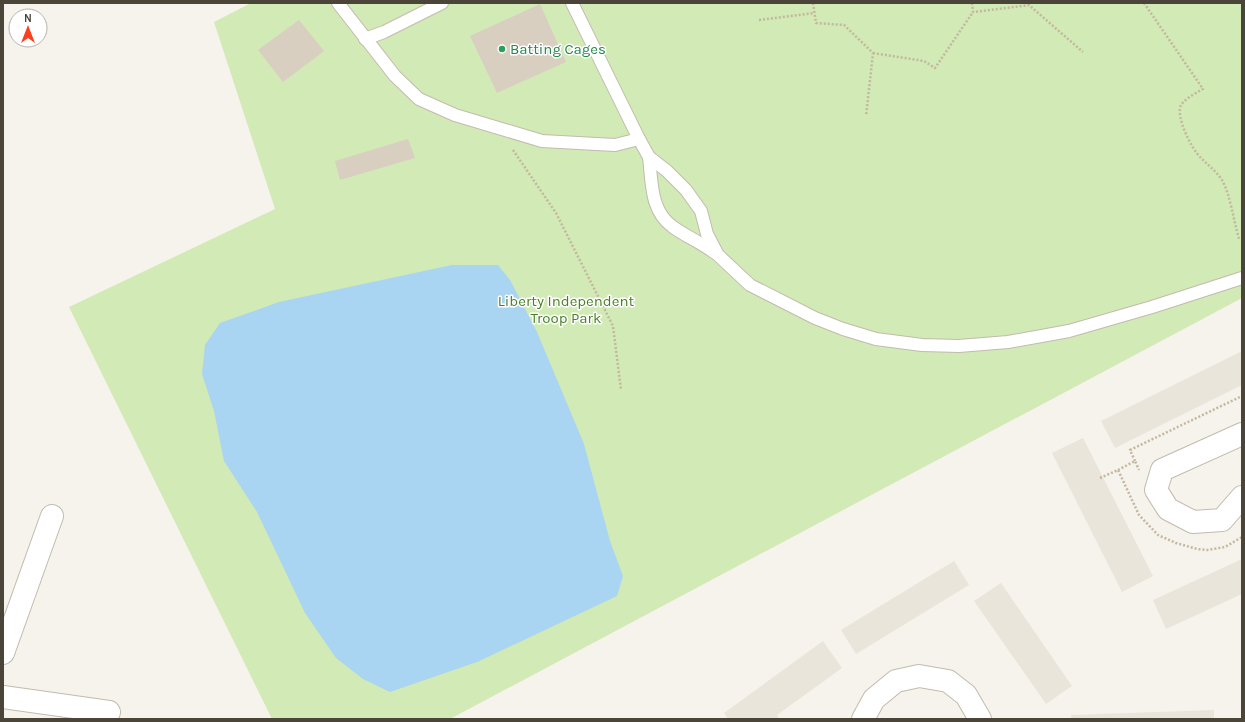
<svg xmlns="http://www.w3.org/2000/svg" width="1245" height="722" viewBox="0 0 1245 722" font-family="Karla,sans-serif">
	<rect width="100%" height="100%" fill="#f6f3ec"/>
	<g fill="#eae5da">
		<polygon points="1242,351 1242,385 1115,448 1101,421"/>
		<polygon points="1083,438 1153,576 1122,592 1052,453"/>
		<polygon points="1242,559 1242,594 1166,629 1153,600"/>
		<polygon points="954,561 969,585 856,654 841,630"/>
		<polygon points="1001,583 1072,686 1046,704 974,601"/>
		<polygon points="823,641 842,668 777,715 779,719 728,719 724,713"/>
		<polygon points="1214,710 1214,719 1071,719 1071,715"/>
	</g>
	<polygon fill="#d2eab5" points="251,3 1242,3 1242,298 450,719 272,719 69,307 275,209 214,22"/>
	<polygon fill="#a9d4f2" points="452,265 498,265 510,280 537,332 584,444 610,541 623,576 617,596 477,662 390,692 363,679 336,658 305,613 257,512 224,461 214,411 202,374 205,345 220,323 279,302"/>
	<g fill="#d8cfc1">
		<polygon points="540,4 566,62 497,93 470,36"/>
		<polygon points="299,20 324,51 283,82 258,50"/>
		<polygon points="408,139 415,158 340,180 335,161"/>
	</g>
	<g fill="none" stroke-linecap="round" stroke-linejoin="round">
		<g stroke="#c2bbae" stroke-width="14">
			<g id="service">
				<polyline points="338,3 395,76 419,99 455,115 542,141 615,145 639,139"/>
				<polyline points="572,3 639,139 649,157 667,171 686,190 701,211 707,234 718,255 750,285 815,318 843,329 876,339 922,345 959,346 1008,342 1069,331 1152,307 1242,278"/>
				<polyline points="365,39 384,32 442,3"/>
				<path d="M649 157C652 182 650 211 673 227 687 237 702 243 715 253"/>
			</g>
		</g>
		<g stroke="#c2bbae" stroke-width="24">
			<g id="minor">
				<polyline points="1242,434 1162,470 1156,490 1168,509 1193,522 1222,520 1242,497"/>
				<polyline points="3,653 52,516"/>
				<polyline points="3,697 109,712"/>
				<polyline points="863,719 874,699 896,681 919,676 948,681 966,695 980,719"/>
			</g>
		</g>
		<g stroke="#c4b79f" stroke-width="2.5" stroke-dasharray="2 2" stroke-linecap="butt">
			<polyline points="813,3 816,23 844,25 873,53 866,116"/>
			<polyline points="972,3 973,12 1029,5 1083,52"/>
			<path d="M1144 3 1203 89C1196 93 1186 98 1181 105 1175 116 1192 150 1201 158 1208 165 1216 171 1222 180 1230 194 1234 222 1239 239"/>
			<polyline points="759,20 814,13"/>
			<polyline points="873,53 924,61 935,68 973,12"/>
			<polyline points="513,150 556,213 613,326 621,390"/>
			<polyline points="1135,461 1130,450 1242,396"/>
			<polyline points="1118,470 1135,461 1139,470"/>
			<polyline points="1100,478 1118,470 1139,515 1158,535 1176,543 1197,549 1207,550 1225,547 1242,537"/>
		</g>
		<use href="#service" stroke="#fff" stroke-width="12"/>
		<use href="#minor" stroke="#fff" stroke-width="22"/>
	</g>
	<circle fill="#2e9e5b" stroke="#fff" stroke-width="1.5" cx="502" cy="49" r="4"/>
	<g text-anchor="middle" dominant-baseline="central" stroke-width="3" stroke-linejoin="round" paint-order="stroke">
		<g font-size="15" fill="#27864d" stroke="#fff" text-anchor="start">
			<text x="510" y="49">Batting Cages</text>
		</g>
		<g font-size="15" fill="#4a7f2a" stroke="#fff">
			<text x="566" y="301">Liberty Independent<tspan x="566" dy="17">Troop Park</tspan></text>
		</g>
	</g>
	<rect width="1245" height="722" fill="none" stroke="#4b4439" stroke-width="8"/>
	<g transform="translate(28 28)"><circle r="19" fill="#ffffff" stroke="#b7b4b0"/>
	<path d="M0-3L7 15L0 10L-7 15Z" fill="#fc3f1d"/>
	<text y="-6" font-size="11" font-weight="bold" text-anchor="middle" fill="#4b4439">N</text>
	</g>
</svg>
